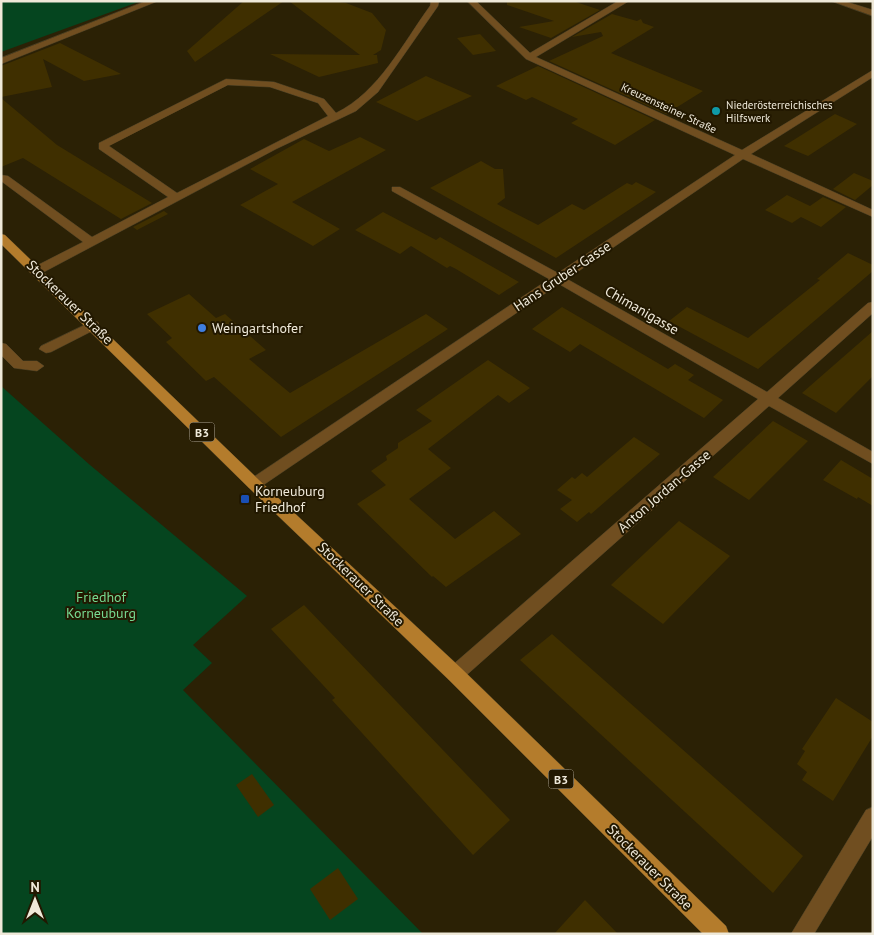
<svg xmlns="http://www.w3.org/2000/svg" width="874" height="935" viewBox="0 0 874 935" font-family="'PT Sans',sans-serif">
	<rect width="100%" height="100%" fill="#2b2105"/>
	<g fill="#05451f">
		<polygon points="1,1 141,1 1,52"/>
		<polygon points="1,386 90,465 247,596 193,645 212,663 183,690 423,934 1,934"/>
	</g>
	<g fill="#3f2f00">
		<polygon points="244,1 284,1 195,62 187,51"/>
		<polygon points="289,1 332,1 346,3 372,13 386,30 381,50 373,55 377,55 378,63 319,77 270,54 360,55"/>
		<polygon points="507,1 573,1 600,10 551,38 519,27 554,21 507,5"/>
		<polygon points="612,14 637,21 641,19 643,23 654,27 611,53 703,91 666,114 549,61 603,36 601,32 572,37"/>
		<polygon points="480,34 496,51 473,55 457,38"/>
		<polygon points="60,43 121,74 84,81 43,59 52,87 1,97 1,66"/>
		<polygon points="538,66 655,120 615,145 571,123 578,119 532,97 526,100 496,86"/>
		<polygon points="426,76 472,96 417,121 376,102"/>
		<polygon points="1,98 57,145 152,203 121,219 23,158 1,167"/>
		<polygon points="835,114 857,124 808,156 784,146"/>
		<polygon points="360,137 386,150 292,202 340,229 313,246 240,205 278,184 250,169 304,139 329,151"/>
		<polygon points="481,161 495,169 503,169 505,198 497,204 538,225 572,204 584,210 627,183 632,185 636,182 656,192 556,258 430,188"/>
		<polygon points="854,173 873,181 873,185 855,200 833,189"/>
		<polygon points="787,195 810,206 823,197 846,207 821,227 801,217 792,223 765,210"/>
		<polygon points="164,211 168,214 137,230 133,227"/>
		<polygon points="383,212 436,240 440,237 519,282 499,295 456,269 450,266 447,268 411,246 400,254 355,230"/>
		<polygon points="848,253 873,265 873,271 758,369 669,321 687,307 748,338 820,280 817,279"/>
		<polygon points="189,294 216,318 225,314 266,350 249,359 290,393 426,314 448,329 281,437 214,377 206,381 166,342 172,338 147,314"/>
		<polygon points="562,307 668,369 675,364 694,375 688,380 723,400 704,418 580,344 570,352 532,329"/>
		<polygon points="873,331 873,376 836,413 802,393"/>
		<polygon points="488,360 530,388 509,403 498,395 428,449 451,468 409,499 455,539 494,511 521,534 446,587 433,576 432,577 357,504 386,485 371,471 387,460 386,456 398,448 398,443 432,421 416,410"/>
		<polygon points="773,421 808,441 749,500 713,477"/>
		<polygon points="634,437 660,454 591,514 589,512 577,522 560,509 572,500 557,490 572,477 575,479 582,473 587,477"/>
		<polygon points="841,460 873,479 873,506 858,497 857,499 823,480"/>
		<polygon points="679,521 730,556 663,624 611,585"/>
		<polygon points="304,605 510,820 473,855 332,700 335,698 271,629"/>
		<polygon points="552,634 803,856 773,893 520,660"/>
		<polygon points="836,698 873,722 873,736 833,801 802,780 807,772 797,764 805,751 802,749"/>
		<polygon points="252,774 274,805 258,817 236,785"/>
		<polygon points="338,868 358,899 330,920 310,889"/>
		<polygon points="585,900 618,934 554,934"/>
	</g>
	<g fill="none" stroke-linecap="round" stroke-linejoin="round">
		<g stroke="#463d23" stroke-width="1">
			<g id="minor">
				<polygon points="146,1 158,1 1,64 1,58"/>
				<path d="M431 1H439L438 6 378 92 356 111 276 149 42 273H34L32 270 34 267 83 242 1 181V175L8 176 92 237 168 197 99 149V143L226 79 274 82 324 99 336 113C379 92 403 43 430 6ZM228 85 270 87 318 103 328 116 177 193 109 146Z"/>
				<polygon points="467,1 476,1 530,53 618,1 629,1 536,57 742,150 873,70 873,77 751,154 873,210 873,217 743,159 567,279 767,392 868,303 873,302 873,313 778,398 873,452 873,464 769,406 461,680 455,682 449,680 446,674 449,668 758,399 559,284 259,488 249,488 246,484 249,480 549,279 392,191 392,187 400,187 558,273 735,155 526,59"/>
				<polygon points="831,1 844,1 873,10 873,16"/>
				<polygon points="93,321 98,322 99,325 98,328 51,352 46,353 39,349 41,346"/>
				<polygon points="1,343 6,344 23,361 37,361 44,366 37,371 14,368 1,355"/>
				<polygon points="873,807 873,836 814,934 791,934 866,810"/>
			</g>
		</g>
		<g stroke="#463d23" stroke-width="1">
			<polygon id="major" points="1,234 5,235 259,480 461,668 726,926 729,934 703,934 449,680 249,488 1,244"/>
		</g>
		<use href="#minor" fill="#704e20" fill-rule="evenodd"/>
		<use href="#major" fill="#b47c2c" fill-rule="evenodd"/>
	</g>
	<circle fill="#0f9aa8" stroke="#221800" stroke-width="2" cx="716" cy="111" r="5"/>
	<circle fill="#3f7fe0" stroke="#221800" stroke-width="2" cx="202" cy="328" r="5"/>
	<rect fill="#1a4fb4" stroke="#221800" stroke-width="2" x="240" y="494" width="10" height="10" rx="2.5"/>
	<g text-anchor="middle" dominant-baseline="central" stroke-width="4" stroke-linejoin="round" paint-order="stroke">
		<g font-size="11" fill="#efe9d9" stroke="#221800" text-anchor="start">
			<text x="726" y="105">Niederösterreichisches<tspan x="726" dy="13">Hilfswerk</tspan></text>
		</g>
		<g font-size="11" fill="#efe9d9" stroke="#221800">
			<text transform="translate(669 108) rotate(25)">Kreuzensteiner Straße</text>
		</g>
		<g fill="#221800" stroke="#b2aa98" stroke-width="1">
			<rect x="189.5" y="422.5" width="25" height="19" rx="4"/>
			<rect x="548.5" y="769.5" width="25" height="19" rx="4"/>
		</g>
		<g font-size="12" font-weight="bold" fill="#efe9d9">
			<text x="202" y="432">B3</text>
			<text x="561" y="779">B3</text>
		</g>
		<g font-size="14" fill="#efe9d9" stroke="#221800">
			<text transform="translate(562 276) rotate(-34)">Hans Gruber-Gasse</text>
			<text transform="translate(70 302) rotate(44)">Stockerauer Straße</text>
			<text transform="translate(642 310) rotate(30)">Chimanigasse</text>
			<text transform="translate(664 491) rotate(-41)">Anton Jordan-Gasse</text>
			<text transform="translate(361 584) rotate(44)">Stockerauer Straße</text>
			<text transform="translate(650 867) rotate(45)">Stockerauer Straße</text>
		</g>
		<g font-size="14" fill="#efe9d9" stroke="#221800" text-anchor="start">
			<text x="212" y="328">Weingartshofer</text>
			<text x="255" y="491">Korneuburg<tspan x="255" dy="16">Friedhof</tspan></text>
		</g>
		<g font-size="14" fill="#76da91" stroke="#221800">
			<text x="101" y="597">Friedhof<tspan x="101" dy="16">Korneuburg</tspan></text>
		</g>
	</g>
	<rect width="874" height="935" fill="none" stroke="#efe9d9" stroke-width="5"/>
	<g transform="translate(35 900)" stroke="#221800" stroke-width="4" paint-order="stroke">
	<path d="M0-4L9 19L0 12L-9 19Z" fill="#efe9d9"/>
	<text y="-8" font-size="14" font-weight="bold" text-anchor="middle" fill="#efe9d9">N</text>
	</g>
</svg>
